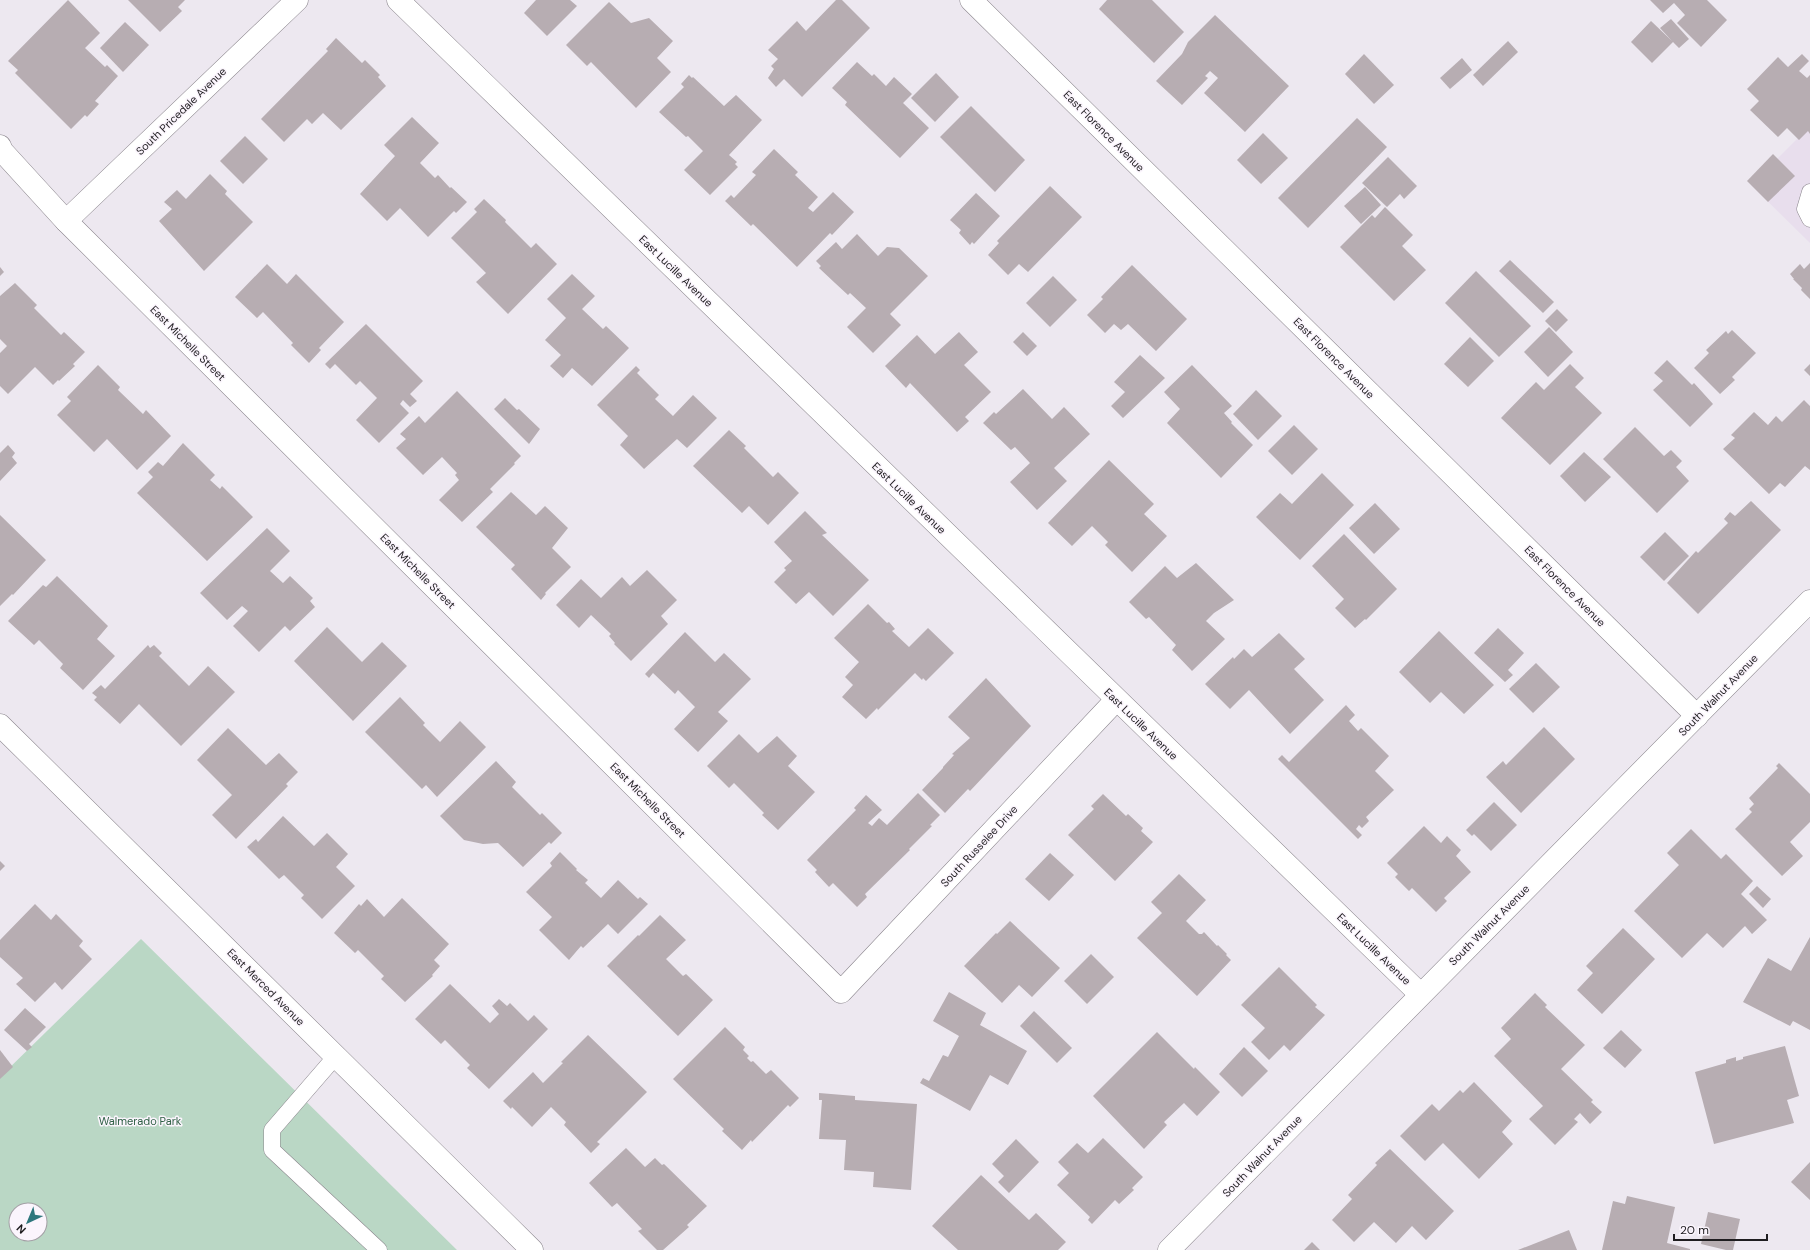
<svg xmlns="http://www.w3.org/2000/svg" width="1810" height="1250" viewBox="0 0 1810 1250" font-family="'DM Sans',sans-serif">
	<rect width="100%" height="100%" fill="#ede8f0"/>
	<polygon fill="#e8deed" points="1810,126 1810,243 1751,185"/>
	<path fill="#bad7c5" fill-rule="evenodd" d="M141 939 457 1250H0V1077ZM16 1210H40V1234H16Z"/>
	<g fill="#b7adb2">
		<polygon points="68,0 100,33 85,48 105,67 107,65 118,76 95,101 99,104 87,117 85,115 71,129 15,73 18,70 8,61"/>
		<polygon points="128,0 185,0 178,7 182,11 160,32"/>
		<polygon points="536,0 570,0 577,6 547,36 524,13"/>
		<polygon points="836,0 842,0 870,28 802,97 784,79 776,87 768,78 774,69 771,66 778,59 768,50 797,21 806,31"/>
		<polygon points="1107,0 1152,0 1184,32 1154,63 1099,9"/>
		<polygon points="1650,0 1707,0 1727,20 1701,47 1677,23 1685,15 1674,3 1663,13"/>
		<polygon points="609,2 631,23 649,18 673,41 657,58 671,72 636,108 591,62 587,66 566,45"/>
		<polygon points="1215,15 1289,86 1245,132 1204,93 1218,78 1210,71 1205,76 1208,78 1182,105 1156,81 1182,54 1188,42"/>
		<polygon points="1671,19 1689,39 1679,48 1673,42 1652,63 1631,42 1651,21 1672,41 1660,28"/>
		<polygon points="125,22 149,45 123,72 100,48"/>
		<polygon points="336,38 362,63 365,60 380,75 378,77 386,86 341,130 323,113 312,124 307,119 284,142 261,119 328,51 326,49"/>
		<polygon points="1508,41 1518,52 1483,86 1473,75"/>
		<polygon points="1364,54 1394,85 1374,104 1345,74"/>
		<polygon points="1802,54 1809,61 1799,71 1807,78 1810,75 1810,134 1808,131 1799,140 1787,128 1778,137 1750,110 1759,101 1747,89 1778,57 1788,67"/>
		<polygon points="1462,58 1472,70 1450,89 1440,78"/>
		<polygon points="857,62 872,76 874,74 886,86 894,77 912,94 903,103 929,128 900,158 845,105 847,102 832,88"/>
		<polygon points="936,73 959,97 935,122 911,98"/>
		<polygon points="689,75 692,78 693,77 724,106 736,95 762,120 729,155 737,162 735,164 738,167 710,195 684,170 703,151 688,136 686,137 659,112 684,87 681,84"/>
		<polygon points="971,106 1025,160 995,192 940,137"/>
		<polygon points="412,117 439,143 420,163 435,178 438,175 450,188 451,187 467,202 456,213 454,211 428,237 400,208 387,221 360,194 395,156 384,145"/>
		<polygon points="1357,118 1387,147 1308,228 1278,198"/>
		<polygon points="1263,133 1288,158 1261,184 1237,160"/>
		<polygon points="245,136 268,159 243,184 220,161"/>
		<polygon points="774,149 798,172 795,175 818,197 808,208 813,212 833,192 854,212 832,235 830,233 797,267 753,224 751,226 725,201 731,195 734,198 756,175 752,172"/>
		<polygon points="1773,154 1795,176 1768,202 1747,181"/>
		<polygon points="1388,157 1417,186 1404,199 1400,194 1387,207 1362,183"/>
		<polygon points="210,174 227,191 225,194 253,222 204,271 159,221 172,209 164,202 177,190 186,199"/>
		<polygon points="1050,186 1082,217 1028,272 1019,264 1008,275 988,255 999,243 997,241"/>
		<polygon points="1365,187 1381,205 1361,224 1344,206"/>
		<polygon points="976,193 1000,216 974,244 972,242 970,245 959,233 961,230 950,220"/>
		<polygon points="484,199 506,220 505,222 531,248 536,243 557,264 508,314 476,282 486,273 451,238 477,212 474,209"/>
		<polygon points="1385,207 1413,235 1402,246 1426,270 1394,301 1340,247 1372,215 1375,218"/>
		<polygon points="857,234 878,256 887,247 899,248 928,276 890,314 901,325 873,353 847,327 866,308 850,293 848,295 835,283 819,268 821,266 816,261 836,242 842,249"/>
		<polygon points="1510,260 1554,302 1543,313 1499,271"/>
		<polygon points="1810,263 1810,299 1801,290 1802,288 1793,279 1794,279 1790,274 1800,264 1804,269"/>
		<polygon points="267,264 287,284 296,274 344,322 319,348 321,350 309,363 291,345 293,343 263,312 257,318 235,297"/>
		<polygon points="1132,265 1187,319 1156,351 1128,324 1121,330 1114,324 1105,333 1087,315 1103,299 1101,297"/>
		<polygon points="0,267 4,272 0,276"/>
		<polygon points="1476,271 1531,326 1499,357 1445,303"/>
		<polygon points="572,274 595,296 582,309 603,329 606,326 629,348 592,386 572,368 563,378 550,366 561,355 545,340 566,318 547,299"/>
		<polygon points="1053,276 1077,300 1050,327 1026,303"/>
		<polygon points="15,283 37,305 34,308 61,335 64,332 85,352 73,364 75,366 59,381 58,380 53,385 35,367 8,394 0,386 0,353 7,346 0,339 0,296"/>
		<polygon points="1557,309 1568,320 1556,332 1545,321"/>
		<polygon points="366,324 423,381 410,394 417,401 410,407 403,400 400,404 409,413 379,443 356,420 377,398 360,381 356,385 335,364 330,369 325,364"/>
		<polygon points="1549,327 1573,352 1548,377 1524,352"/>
		<polygon points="1732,330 1756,353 1732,377 1735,380 1720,394 1694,368 1709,353 1706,350 1726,331 1728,334"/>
		<polygon points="959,332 978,352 964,365 991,392 965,417 969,421 957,432 910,383 906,388 885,366 917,335 935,354"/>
		<polygon points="1023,332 1037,346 1027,356 1013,342"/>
		<polygon points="1470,337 1494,361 1468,387 1444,364"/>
		<polygon points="1140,355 1165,378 1123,418 1111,406 1125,392 1114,382"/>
		<polygon points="1667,360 1692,385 1694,383 1713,404 1690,427 1653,390 1663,381 1654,373"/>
		<polygon points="1570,364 1584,378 1575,387 1602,413 1550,465 1501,418 1536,382 1544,390"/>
		<polygon points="1810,364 1810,376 1804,370"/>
		<polygon points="98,365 120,387 118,390 143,414 146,410 171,436 137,470 107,439 94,452 57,415 71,401 67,397"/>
		<polygon points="1192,365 1232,406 1224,413 1232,422 1231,423 1253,445 1221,478 1167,423 1180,409 1164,392"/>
		<polygon points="636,366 640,370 637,373 659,395 655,399 673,416 693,395 717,418 687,448 677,439 644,469 620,445 628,436 597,405"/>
		<polygon points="1023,389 1052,419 1064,407 1090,434 1054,468 1067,481 1037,510 1010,482 1030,463 1015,447 1011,450 983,423 994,412 996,414"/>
		<polygon points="1256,390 1282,416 1258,440 1233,414"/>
		<polygon points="457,391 521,456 514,463 515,464 490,489 493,492 462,522 439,500 459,480 455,475 457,473 442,457 423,475 396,448 406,439 400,434 419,416 425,423"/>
		<polygon points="505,398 517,410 519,409 540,429 529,444 494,409"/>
		<polygon points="1804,400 1810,406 1810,470 1805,466 1785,487 1780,483 1769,494 1723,449 1735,438 1731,435 1754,412 1768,425 1776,416 1782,422"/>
		<polygon points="1294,425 1318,449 1292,475 1268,451"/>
		<polygon points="1635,427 1664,456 1671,450 1682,461 1676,467 1689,481 1657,513 1603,459"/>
		<polygon points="729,430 746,446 744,448 773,477 778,472 799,493 768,525 749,506 742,513 693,466"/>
		<polygon points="183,443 215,475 210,480 220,489 222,486 253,517 207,561 137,493 153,477 148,472 158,462 163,466"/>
		<polygon points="8,445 15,453 12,457 17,463 0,481 0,453"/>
		<polygon points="1584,452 1611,477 1585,502 1560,476"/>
		<polygon points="1109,460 1154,504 1144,514 1167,536 1132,572 1105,545 1108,542 1092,526 1072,546 1048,523"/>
		<polygon points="1322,473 1354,505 1300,560 1256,517 1280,493 1292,504"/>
		<polygon points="511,492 536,515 545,506 568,528 552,548 571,567 545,593 546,594 541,600 511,569 515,565 476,527"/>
		<polygon points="1751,501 1781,530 1698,614 1667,583 1696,551 1698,553 1728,523 1724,519 1730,512 1735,516"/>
		<polygon points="1375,503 1400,529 1374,554 1349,528"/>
		<polygon points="805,511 827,533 822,535 869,580 833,616 809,592 796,604 774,582 786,570 784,568 792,561 774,542"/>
		<polygon points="0,515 46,560 13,595 12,594 0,606"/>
		<polygon points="267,528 290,551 270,571 283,583 290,576 313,598 310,601 315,607 290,631 285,626 259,652 233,626 248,611 242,606 227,620 200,593"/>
		<polygon points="1665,532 1689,556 1664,581 1640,557"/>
		<polygon points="1344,534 1397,589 1366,620 1365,619 1355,628 1335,608 1344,599 1312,566"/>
		<polygon points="1196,563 1234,600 1214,613 1206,621 1225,639 1192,671 1172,650 1176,645 1149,617 1146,619 1129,602 1165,566 1177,578"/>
		<polygon points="647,570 677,600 661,616 668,624 631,661 614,644 615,643 609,636 611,634 591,615 579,628 556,605 581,579 601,598 622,577 630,586"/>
		<polygon points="57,576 108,626 97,639 115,656 83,690 60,668 63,664 39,640 34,645 8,621 43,585 46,587"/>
		<polygon points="868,604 887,623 889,622 895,629 892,631 909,647 928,628 954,653 926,681 923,678 922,680 915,673 878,710 877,708 866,719 842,697 853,685 845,677 859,662 834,638"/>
		<polygon points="327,627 362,662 382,642 407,666 353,721 294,661"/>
		<polygon points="1498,628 1524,653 1508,670 1513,675 1505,682 1474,653"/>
		<polygon points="1439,631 1494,685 1464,714 1441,692 1430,703 1399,672"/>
		<polygon points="685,632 715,662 724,653 751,679 718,712 728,721 698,752 674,729 695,707 678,690 675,694 653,673 649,678 645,674"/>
		<polygon points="1279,633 1305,659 1294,669 1324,700 1290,734 1249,690 1230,709 1205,684 1233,657 1234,659 1244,649 1252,657"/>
		<polygon points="148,645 150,648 154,645 162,653 159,656 189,686 208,666 235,692 181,746 139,704 120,724 94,700 97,697 92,693 101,685 105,689"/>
		<polygon points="1536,663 1560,687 1533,713 1509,689"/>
		<polygon points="986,678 1031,726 970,791 968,789 945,813 922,790 943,768 943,767 954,755 952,754 970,738 948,717"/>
		<polygon points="400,697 425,723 423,725 440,742 460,721 486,747 437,797 426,785 422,789 365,732"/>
		<polygon points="1346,705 1355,715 1349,721 1358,731 1361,728 1389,756 1375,771 1394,790 1366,817 1369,821 1362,828 1359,825 1356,829 1362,835 1358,839 1278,759 1282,755 1289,762"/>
		<polygon points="1544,727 1575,759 1521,813 1486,777 1503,761 1506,765"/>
		<polygon points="228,728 266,765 279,753 298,772 286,784 288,786 236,839 212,815 232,795 197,760"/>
		<polygon points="739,734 758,753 777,736 797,756 788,766 815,792 778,830 762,815 764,813 734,783 729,788 707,766"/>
		<polygon points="496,761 516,782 512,787 540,815 542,813 562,833 551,844 549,842 523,867 498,843 483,844 464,840 440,816"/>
		<polygon points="1779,763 1810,794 1810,822 1790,842 1803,856 1782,876 1735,829 1752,812 1749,809 1754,804 1749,798 1778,768 1776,766"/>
		<polygon points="918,793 940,815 930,825 932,826 909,849 910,850 865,894 867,897 857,907 833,883 829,887 815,872 817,870 807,860 856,810 854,808 866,795 882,810 868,823 872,826 879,818 887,825"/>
		<polygon points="1103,794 1126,816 1128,814 1143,828 1141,831 1153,842 1115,881 1068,835 1094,809 1091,806"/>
		<polygon points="1494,802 1517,825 1491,851 1474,834 1472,836 1466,830"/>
		<polygon points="283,816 314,846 327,833 348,854 336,867 355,886 322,919 301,898 304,895 284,875 279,879 247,847 256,839 258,842"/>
		<polygon points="1424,826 1441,843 1447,836 1461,850 1456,856 1471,872 1444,898 1447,901 1436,912 1412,888 1409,891 1395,877 1398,874 1387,863"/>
		<polygon points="1691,829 1721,859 1726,854 1753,881 1741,894 1767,920 1752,934 1745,926 1723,948 1707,933 1682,958 1634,911 1679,865 1667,853"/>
		<polygon points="560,852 577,869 576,870 588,880 585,883 601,898 618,880 638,899 640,897 648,904 618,934 608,924 583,948 581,946 569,960 539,930 552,917 526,892 552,866 550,863"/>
		<polygon points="1050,853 1074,875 1049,901 1025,879"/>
		<polygon points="0,861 5,866 0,871"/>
		<polygon points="1179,874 1206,900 1186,921 1199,934 1202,934 1204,932 1217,946 1218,945 1227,954 1226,955 1231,960 1197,996 1137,938 1162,913 1151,902"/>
		<polygon points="1757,886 1771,899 1763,908 1749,894"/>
		<polygon points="402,898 449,944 434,960 440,966 432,975 433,976 405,1002 381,979 384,976 358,950 355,953 334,933 359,904 361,906 367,899 384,917"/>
		<polygon points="35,904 51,920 56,914 83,941 79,946 92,959 62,990 55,982 35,1002 16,984 23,978 0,957 0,940"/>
		<polygon points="660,915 686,940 666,959 683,976 686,974 713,1000 678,1036 607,966 638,935 639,936"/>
		<polygon points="1010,921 1060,968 1032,997 1019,985 1002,1003 964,966 996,933 997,934"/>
		<polygon points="1623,928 1655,959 1602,1014 1577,990 1593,973 1586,966"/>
		<polygon points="1810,937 1810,1030 1793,1021 1790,1026 1743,1002 1768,958 1791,971"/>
		<polygon points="1091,954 1114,977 1087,1004 1064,981"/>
		<polygon points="1279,967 1317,1005 1315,1007 1325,1015 1290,1051 1284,1045 1269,1060 1251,1042 1265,1028 1241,1005"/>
		<polygon points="450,984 490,1023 499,1014 492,1006 499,999 507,1006 510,1003 528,1021 534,1015 548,1029 489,1089 467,1068 470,1065 445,1040 441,1044 415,1019"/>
		<polygon points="949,992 986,1013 980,1025 1027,1051 1008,1085 990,1075 970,1111 920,1083 923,1078 929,1081 943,1055 948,1057 959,1036 933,1021"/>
		<polygon points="1535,993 1547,1005 1545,1007 1585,1045 1561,1069 1593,1100 1591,1102 1602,1112 1590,1124 1580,1113 1574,1119 1578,1122 1555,1145 1529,1119 1543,1106 1494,1056 1511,1039 1501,1028"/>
		<polygon points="25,1008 46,1027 29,1044 32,1047 27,1051 4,1030"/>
		<polygon points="1034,1011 1072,1048 1057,1063 1020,1026"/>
		<polygon points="725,1027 745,1047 743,1050 749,1056 747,1058 751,1062 753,1061 766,1074 771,1070 799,1098 790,1107 788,1105 752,1142 751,1140 742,1150 722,1131 724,1129 673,1079"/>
		<polygon points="1621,1030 1642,1050 1625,1068 1603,1048"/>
		<polygon points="1157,1032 1194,1069 1195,1067 1220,1092 1197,1116 1184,1103 1164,1122 1167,1125 1144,1149 1093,1096"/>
		<polygon points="588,1035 647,1092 597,1142 600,1144 591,1153 564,1125 566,1122 551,1107 532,1127 512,1107 511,1109 503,1101 533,1072 543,1083 563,1063 561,1062"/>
		<polygon points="1785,1046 1799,1096 1787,1100 1794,1123 1714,1144 1695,1072 1726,1063 1726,1060 1736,1057 1736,1061 1743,1059 1743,1057"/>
		<polygon points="1244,1047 1268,1071 1242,1097 1219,1074"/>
		<polygon points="0,1050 13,1067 0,1079"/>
		<polygon points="1474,1082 1512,1121 1502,1132 1513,1144 1479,1179 1443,1143 1425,1161 1400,1136 1432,1104 1439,1111 1460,1090 1463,1093"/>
		<polygon points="819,1093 855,1096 855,1100 917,1104 911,1190 873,1187 874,1172 844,1170 846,1140 819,1139 822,1100 819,1100"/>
		<polygon points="1103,1138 1143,1177 1132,1188 1134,1190 1119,1204 1115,1200 1092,1224 1088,1220 1090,1217 1057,1185 1069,1173 1058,1162 1077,1143 1088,1153"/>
		<polygon points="1016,1139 1039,1162 1009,1193 998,1182 1004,1176 992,1164"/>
		<polygon points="626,1148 645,1167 655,1158 662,1165 664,1164 707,1206 687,1225 689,1227 663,1250 657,1250 638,1231 642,1229 617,1203 612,1207 589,1183"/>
		<polygon points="1390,1149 1454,1211 1426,1240 1412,1226 1396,1243 1374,1222 1354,1242 1332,1220 1352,1199 1348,1195 1377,1165 1375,1163"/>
		<polygon points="1810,1162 1810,1200 1791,1182"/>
		<polygon points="981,1175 1029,1220 1036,1213 1066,1242 1058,1250 958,1250 932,1226"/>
		<polygon points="1627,1196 1675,1207 1667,1243 1690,1249 1690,1250 1602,1250 1613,1201 1625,1204"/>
		<polygon points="1708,1212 1740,1219 1733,1250 1726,1250 1701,1244"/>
		<polygon points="1569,1230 1577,1250 1518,1250"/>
		<polygon points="1312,1242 1320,1250 1304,1250"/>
	</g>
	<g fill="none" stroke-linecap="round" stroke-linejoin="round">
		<g stroke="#8a858c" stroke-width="17">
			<g id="service">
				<polyline points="1810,192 1805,209 1810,219"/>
				<polyline points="336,1056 272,1130 272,1150 379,1250"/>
			</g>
		</g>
		<g stroke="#8a858c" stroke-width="23">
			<g id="minor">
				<polyline points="398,0 1420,994"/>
				<polyline points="971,0 1697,716"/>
				<polyline points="0,146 2,151 66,221 841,992 1116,700"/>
				<polyline points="66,221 297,0"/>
			</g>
		</g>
		<g stroke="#8a858c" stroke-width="23">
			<g id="tertiary">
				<polyline points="0,725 532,1250"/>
				<polyline points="1169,1250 1810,601"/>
			</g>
		</g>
		<use href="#service" stroke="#fff" stroke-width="16"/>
		<use href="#minor" stroke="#fff" stroke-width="22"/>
		<use href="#tertiary" stroke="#fff" stroke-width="22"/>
	</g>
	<g text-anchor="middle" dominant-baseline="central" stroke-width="3" stroke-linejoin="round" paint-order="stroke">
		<g font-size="11" fill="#1f1d20" stroke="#fbf5fd">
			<text transform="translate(181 111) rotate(-44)">South Pricedale Avenue</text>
			<text transform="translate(1104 131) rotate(45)">East Florence Avenue</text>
			<text transform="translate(676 271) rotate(44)">East Lucille Avenue</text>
			<text transform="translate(188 343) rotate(45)">East Michelle Street</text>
			<text transform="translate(1334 358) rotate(45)">East Florence Avenue</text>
			<text transform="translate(909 498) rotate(44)">East Lucille Avenue</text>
			<text transform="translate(418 571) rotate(45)">East Michelle Street</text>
			<text transform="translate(1565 586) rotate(45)">East Florence Avenue</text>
			<text transform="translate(1718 695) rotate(-46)">South Walnut Avenue</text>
			<text transform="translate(1141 724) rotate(44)">East Lucille Avenue</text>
			<text transform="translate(648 800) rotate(45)">East Michelle Street</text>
			<text transform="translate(979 846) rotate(-47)">South Russelee Drive</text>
			<text transform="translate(1489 925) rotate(-45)">South Walnut Avenue</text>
			<text transform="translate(1374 949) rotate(44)">East Lucille Avenue</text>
			<text transform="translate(266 987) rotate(45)">East Merced Avenue</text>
			<text transform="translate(1262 1156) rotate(-46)">South Walnut Avenue</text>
		</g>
		<g font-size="11" fill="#2f6045" stroke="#fbf5fd">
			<text x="140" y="1121">Walmerado Park</text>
		</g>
	</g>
	<g transform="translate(28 1222) rotate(224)"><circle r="19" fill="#fbf5fd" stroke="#a39fa5"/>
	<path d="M0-3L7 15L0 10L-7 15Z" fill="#2e777d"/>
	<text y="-6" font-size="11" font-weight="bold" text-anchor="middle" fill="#1f1d20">N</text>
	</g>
	<path d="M1674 1234v6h93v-6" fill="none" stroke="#1f1d20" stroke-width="2"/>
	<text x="1680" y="1234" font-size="12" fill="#1f1d20" stroke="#fbf5fd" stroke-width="3" paint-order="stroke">20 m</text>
</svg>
